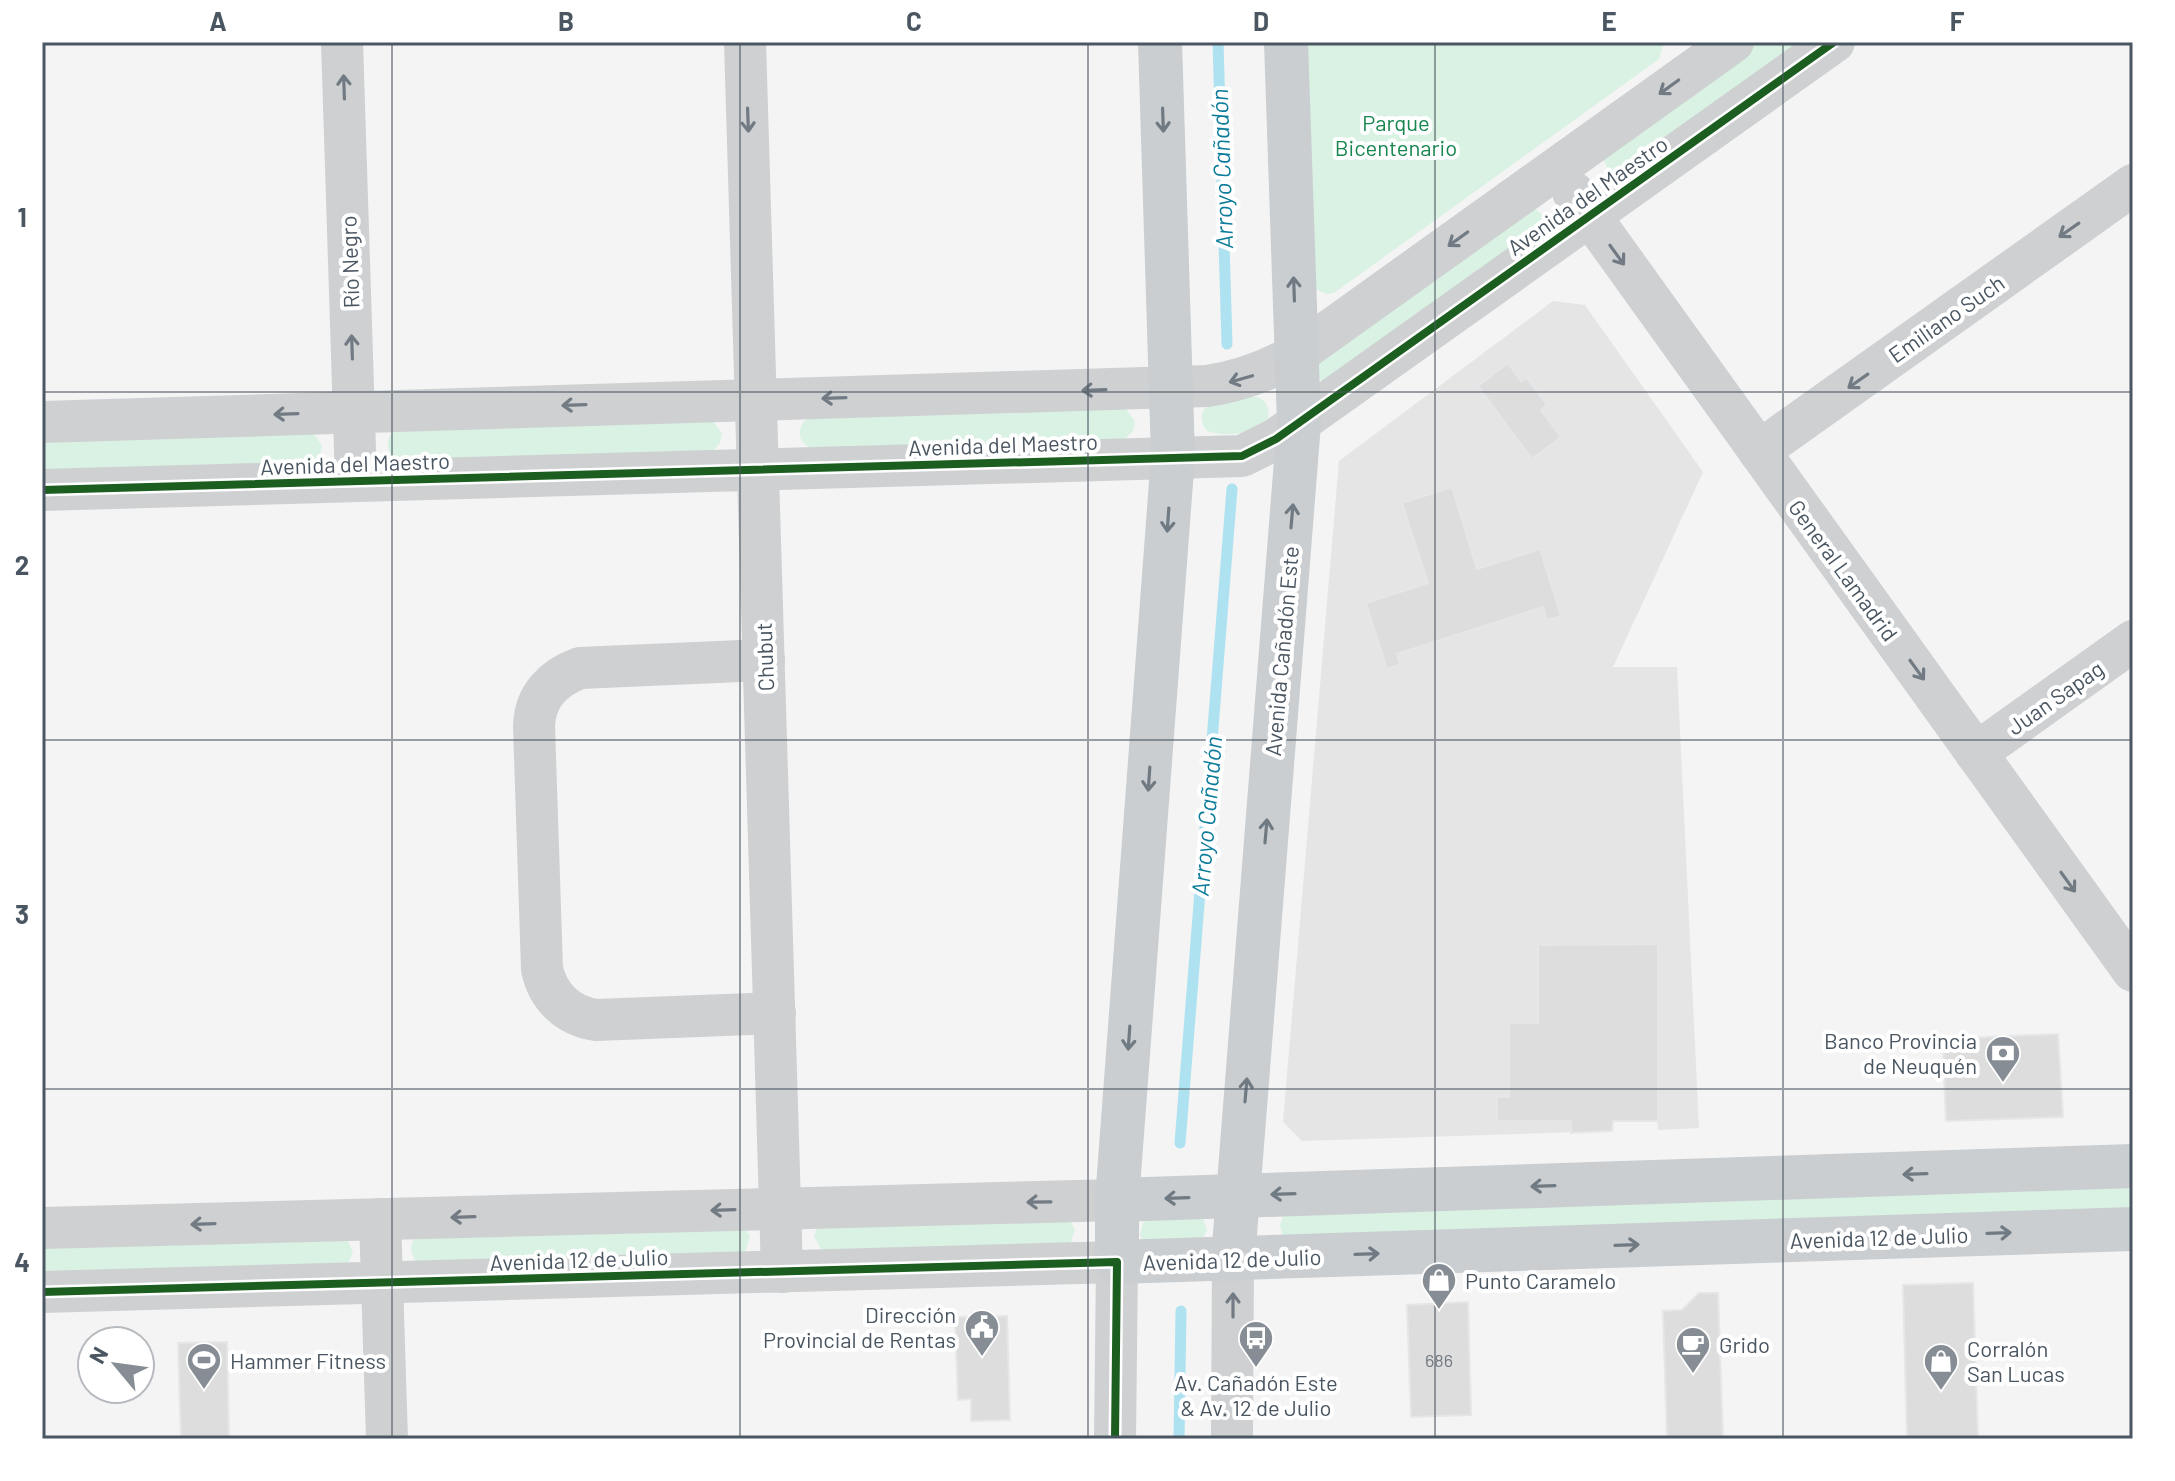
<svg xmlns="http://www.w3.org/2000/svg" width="2175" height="1481" viewBox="0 0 2175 1481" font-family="Barlow,sans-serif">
	<rect width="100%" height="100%" fill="#f4f4f4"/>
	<polygon fill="#e6e5e6" points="1553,301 1585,305 1703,472 1613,667 1677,667 1699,1128 1658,1130 1657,1121 1613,1121 1612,1131 1302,1141 1283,1122 1339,461"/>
	<g fill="#d9f2e3">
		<polygon points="1300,42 1664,42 1659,59 1334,293 1327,294 1315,289"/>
		<polygon points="1753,42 1811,42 1618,175 1608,169 1603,159"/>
		<polygon points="1534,208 1543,215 1545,225 1323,382 1318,378 1315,361"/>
		<path d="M1251 396C1259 397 1264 399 1267 406 1279 434 1221 439 1206 430 1200 421 1200 412 1209 404Z"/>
		<path d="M1125 408 1135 421 1133 431 1125 439 813 449C797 443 795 427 809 417Z"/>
		<path d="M712 420 722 433 720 443 713 451 401 461 390 455C386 444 387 436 396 429Z"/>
		<polygon points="312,432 322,445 320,455 313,463 42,472 42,437"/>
		<polygon points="2133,1179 2133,1214 1283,1237 1280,1225 1284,1214"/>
		<polygon points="1202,1215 1207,1230 1202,1240 1143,1240 1140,1235 1144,1218"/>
		<polygon points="1070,1220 1075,1230 1070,1245 822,1251 814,1236 818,1225"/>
		<path d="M744 1227 750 1236 745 1252 419 1263C410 1256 409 1247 415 1237Z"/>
		<polygon points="347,1238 353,1253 348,1263 42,1276 42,1242"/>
	</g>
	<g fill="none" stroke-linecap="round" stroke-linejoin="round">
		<g stroke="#aee2f0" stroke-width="11">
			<polyline points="1218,42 1227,344"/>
			<polyline points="1180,1143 1232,489"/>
			<polyline points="1179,1439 1181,1311"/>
		</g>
	</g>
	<g fill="#ddddde" stroke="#e5e6e7" stroke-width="2">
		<polygon points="1508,363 1521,381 1526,377 1547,405 1541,410 1561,437 1532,459 1478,386"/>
		<polygon points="1452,487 1477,569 1540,549 1561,616 1547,620 1543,607 1397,654 1400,664 1387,669 1366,603 1428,583 1402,503"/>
		<polygon points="1658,944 1658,1121 1613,1121 1612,1131 1571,1133 1571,1121 1497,1121 1497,1097 1509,1097 1509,1023 1538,1023 1538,945"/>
		<polygon points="2058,1034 2063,1117 1946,1121 1943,1051 1968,1049 1968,1038"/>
		<polygon points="1973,1283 1978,1439 1907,1439 1903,1285"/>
		<polygon points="1699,1293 1718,1293 1723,1439 1667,1439 1663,1311 1682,1310"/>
		<polygon points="1468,1302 1471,1415 1411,1417 1407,1305"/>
		<polygon points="1007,1316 1010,1420 971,1421 971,1399 958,1400 955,1317"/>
		<polygon points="227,1342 229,1439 181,1439 178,1343"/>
	</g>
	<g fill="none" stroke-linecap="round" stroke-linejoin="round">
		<g stroke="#ced0d2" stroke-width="42">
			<polyline points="342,42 356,481"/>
			<polyline points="745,42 782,1272"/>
			<polyline points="1573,192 2133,971"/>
			<path d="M42 422 1207 386C1240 381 1268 371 1297 354L1733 42"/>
			<polyline points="1759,451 2133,185"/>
			<polyline points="42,490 1242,456 1276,439 1834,42"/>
			<path d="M764 660 580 668C553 678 535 696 534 726L542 969C548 997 568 1016 596 1020L775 1013"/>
			<polyline points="1976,753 2133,641"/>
			<polyline points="380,1219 387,1439"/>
			<polyline points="42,1228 1117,1200"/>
			<polyline points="42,1292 1117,1262 1115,1439"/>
			<polyline points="1232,1439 1233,1259"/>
		</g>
		<g stroke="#caced1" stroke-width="44">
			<polyline points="1160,42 1173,456 1117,1200 1117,1262 2133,1229"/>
			<polyline points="1117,1200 2133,1166"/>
			<polyline points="1233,1259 1299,423 1286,42"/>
		</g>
		<g stroke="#fff" stroke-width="13">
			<g id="cycleway">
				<polyline points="42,490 1242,456 1276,439 1834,42"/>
				<polyline points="42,1292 1117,1262 1115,1439"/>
			</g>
		</g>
		<use href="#cycleway" stroke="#1b5e20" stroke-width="8"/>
	</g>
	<defs><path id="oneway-shaft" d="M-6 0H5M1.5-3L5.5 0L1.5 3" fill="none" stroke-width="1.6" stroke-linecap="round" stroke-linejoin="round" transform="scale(2)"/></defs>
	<g stroke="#727b83">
		<use href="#oneway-shaft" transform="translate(344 87) rotate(-92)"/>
		<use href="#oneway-shaft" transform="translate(1669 87) rotate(144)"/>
		<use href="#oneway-shaft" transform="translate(748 120) rotate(88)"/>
		<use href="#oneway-shaft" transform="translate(2069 230) rotate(145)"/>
		<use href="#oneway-shaft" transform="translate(1458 239) rotate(144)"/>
		<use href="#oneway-shaft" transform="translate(1617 255) rotate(54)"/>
		<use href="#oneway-shaft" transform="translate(352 347) rotate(-92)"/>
		<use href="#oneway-shaft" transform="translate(1241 379) rotate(164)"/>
		<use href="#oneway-shaft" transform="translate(1858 381) rotate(145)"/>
		<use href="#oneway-shaft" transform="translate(1094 390) rotate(178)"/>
		<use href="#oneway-shaft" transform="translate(834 398) rotate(178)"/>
		<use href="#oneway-shaft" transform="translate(574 405) rotate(178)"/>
		<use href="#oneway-shaft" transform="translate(286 414) rotate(178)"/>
		<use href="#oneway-shaft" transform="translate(1917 670) rotate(54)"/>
		<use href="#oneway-shaft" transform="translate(2068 882) rotate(54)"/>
		<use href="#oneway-shaft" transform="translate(1039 1202) rotate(179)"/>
		<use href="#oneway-shaft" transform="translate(723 1210) rotate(178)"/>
		<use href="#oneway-shaft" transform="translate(463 1217) rotate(178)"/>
		<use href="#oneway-shaft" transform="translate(203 1224) rotate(178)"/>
		<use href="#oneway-shaft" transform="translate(1233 1305) rotate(-90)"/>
	</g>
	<g stroke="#707a83">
		<use href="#oneway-shaft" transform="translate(1163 120) rotate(88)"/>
		<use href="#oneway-shaft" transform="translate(1294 289) rotate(-92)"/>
		<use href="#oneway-shaft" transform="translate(1292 516) rotate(-85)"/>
		<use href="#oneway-shaft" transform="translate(1168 520) rotate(94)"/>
		<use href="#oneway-shaft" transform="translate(1149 779) rotate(94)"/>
		<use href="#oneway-shaft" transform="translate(1266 831) rotate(-85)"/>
		<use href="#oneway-shaft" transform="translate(1129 1038) rotate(94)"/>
		<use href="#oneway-shaft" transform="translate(1246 1090) rotate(-85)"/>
		<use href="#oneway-shaft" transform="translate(1915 1174) rotate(178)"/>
		<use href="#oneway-shaft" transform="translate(1543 1186) rotate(178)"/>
		<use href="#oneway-shaft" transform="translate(1283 1194) rotate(178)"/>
		<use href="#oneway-shaft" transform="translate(1177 1198) rotate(178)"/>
		<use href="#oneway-shaft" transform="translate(1999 1233) rotate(-2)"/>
		<use href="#oneway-shaft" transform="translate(1627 1245) rotate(-2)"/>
		<use href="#oneway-shaft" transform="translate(1367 1254) rotate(-2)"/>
	</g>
	<path fill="none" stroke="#4a5661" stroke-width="2" stroke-opacity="0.55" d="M392 42V1439M740 42V1439M1088 42V1439M1435 42V1439M1783 42V1439M42 392H2133M42 740H2133M42 1089H2133"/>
	<defs>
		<g id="bank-pin" transform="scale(1.8)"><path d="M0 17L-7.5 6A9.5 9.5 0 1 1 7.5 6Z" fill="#868d94" stroke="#fff"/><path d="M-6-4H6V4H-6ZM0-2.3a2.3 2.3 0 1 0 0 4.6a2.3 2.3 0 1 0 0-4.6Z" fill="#fff"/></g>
		<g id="shop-pin" transform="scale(1.8)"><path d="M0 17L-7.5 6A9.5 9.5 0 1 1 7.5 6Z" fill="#868d94" stroke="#fff"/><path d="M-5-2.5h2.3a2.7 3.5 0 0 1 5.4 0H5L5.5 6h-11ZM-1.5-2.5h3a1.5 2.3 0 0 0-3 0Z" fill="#fff"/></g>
		<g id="civic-pin" transform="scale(1.8)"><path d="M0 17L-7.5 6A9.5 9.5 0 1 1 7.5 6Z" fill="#868d94" stroke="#fff"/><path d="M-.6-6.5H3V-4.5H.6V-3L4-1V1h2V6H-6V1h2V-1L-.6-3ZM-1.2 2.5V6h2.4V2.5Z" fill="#fff"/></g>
		<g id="bus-pin" transform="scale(1.8)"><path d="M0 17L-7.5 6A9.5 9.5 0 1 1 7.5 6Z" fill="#868d94" stroke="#fff"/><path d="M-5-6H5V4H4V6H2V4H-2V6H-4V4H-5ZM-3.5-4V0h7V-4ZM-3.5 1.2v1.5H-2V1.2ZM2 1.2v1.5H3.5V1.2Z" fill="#fff"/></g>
		<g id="cafe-pin" transform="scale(1.8)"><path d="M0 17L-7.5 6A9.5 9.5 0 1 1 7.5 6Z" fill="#868d94" stroke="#fff"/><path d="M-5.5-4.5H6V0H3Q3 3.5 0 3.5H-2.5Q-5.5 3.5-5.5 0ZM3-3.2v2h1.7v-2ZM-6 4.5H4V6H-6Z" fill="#fff"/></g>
		<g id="stadium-pin" transform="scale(1.8)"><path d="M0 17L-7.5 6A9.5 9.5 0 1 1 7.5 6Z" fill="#868d94" stroke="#fff"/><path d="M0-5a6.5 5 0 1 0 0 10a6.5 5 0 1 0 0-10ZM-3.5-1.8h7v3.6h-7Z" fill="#fff"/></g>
	</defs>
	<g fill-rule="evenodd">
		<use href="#bank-pin" x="2003" y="1053"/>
		<use href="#shop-pin" x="1439" y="1280"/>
		<use href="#civic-pin" x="982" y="1327"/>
		<use href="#bus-pin" x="1256" y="1338"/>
		<use href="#cafe-pin" x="1693" y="1344"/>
		<use href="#stadium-pin" x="204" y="1360"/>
		<use href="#shop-pin" x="1941" y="1361"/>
	</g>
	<g text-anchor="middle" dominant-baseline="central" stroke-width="8" stroke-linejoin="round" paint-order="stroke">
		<g font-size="18" fill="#707881">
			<text x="1439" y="1360">686</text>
		</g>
		<g font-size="22" fill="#17864f" stroke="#fff">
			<text x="1396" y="122">Parque<tspan x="1396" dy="25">Bicentenario</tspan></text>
		</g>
		<g font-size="22" fill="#4a5661" stroke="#fff">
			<text transform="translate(1587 195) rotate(-35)">Avenida del Maestro</text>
			<text transform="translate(349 262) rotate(-92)">Río Negro</text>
			<text transform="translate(1946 318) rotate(-35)">Emiliano Such</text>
			<text transform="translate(1003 444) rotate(-2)">Avenida del Maestro</text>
			<text transform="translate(355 463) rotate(-2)">Avenida del Maestro</text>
			<text transform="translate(1844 570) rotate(54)">General Lamadrid</text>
			<text transform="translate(1281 651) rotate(-85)">Avenida Cañadón Este</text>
			<text transform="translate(764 657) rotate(-92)">Chubut</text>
			<text transform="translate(2055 697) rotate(-35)">Juan Sapag</text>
			<text transform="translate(1879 1237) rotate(-2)">Avenida 12 de Julio</text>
			<text transform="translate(579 1259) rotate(-2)">Avenida 12 de Julio</text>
			<text transform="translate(1232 1259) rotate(-2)">Avenida 12 de Julio</text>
		</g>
		<g font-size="22" fill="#4a5661" stroke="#fff" text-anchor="start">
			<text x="1977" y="1040" text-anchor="end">Banco Provincia<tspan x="1977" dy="25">de Neuquén</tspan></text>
			<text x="1465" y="1280">Punto Caramelo</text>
			<text x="956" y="1314" text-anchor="end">Dirección<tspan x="956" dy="25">Provincial de Rentas</tspan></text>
			<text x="1719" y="1344">Grido</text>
			<text x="1967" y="1348">Corralón<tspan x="1967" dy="25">San Lucas</tspan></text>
			<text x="230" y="1360">Hammer Fitness</text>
			<text x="1256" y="1382" text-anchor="middle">Av. Cañadón Este<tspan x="1256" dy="25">&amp; Av. 12 de Julio</tspan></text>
		</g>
		<g font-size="24" font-style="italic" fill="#0c7c9b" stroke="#fff">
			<text transform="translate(1221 169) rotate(-92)">Arroyo Cañadón</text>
			<text transform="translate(1206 816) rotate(-85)">Arroyo Cañadón</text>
		</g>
	</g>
	<rect width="2175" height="1481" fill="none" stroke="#ffffff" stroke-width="88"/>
	<g transform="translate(116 1365) rotate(299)"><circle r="38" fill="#ffffff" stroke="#b7bbc0" stroke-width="2"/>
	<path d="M0-6L14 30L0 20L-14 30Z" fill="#868d94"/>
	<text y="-12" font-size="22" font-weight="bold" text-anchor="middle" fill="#4a5661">N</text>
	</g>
	<rect x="44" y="44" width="2087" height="1393" fill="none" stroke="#4a5661" stroke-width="3"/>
	<g font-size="26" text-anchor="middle" font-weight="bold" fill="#4a5661">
		<text x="218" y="31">A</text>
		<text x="566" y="31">B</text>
		<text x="914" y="31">C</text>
		<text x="1261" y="31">D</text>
		<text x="1609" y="31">E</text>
		<text x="1957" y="31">F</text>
		<text x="22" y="227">1</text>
		<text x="22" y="575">2</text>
		<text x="22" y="924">3</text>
		<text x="22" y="1272">4</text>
	</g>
</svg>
